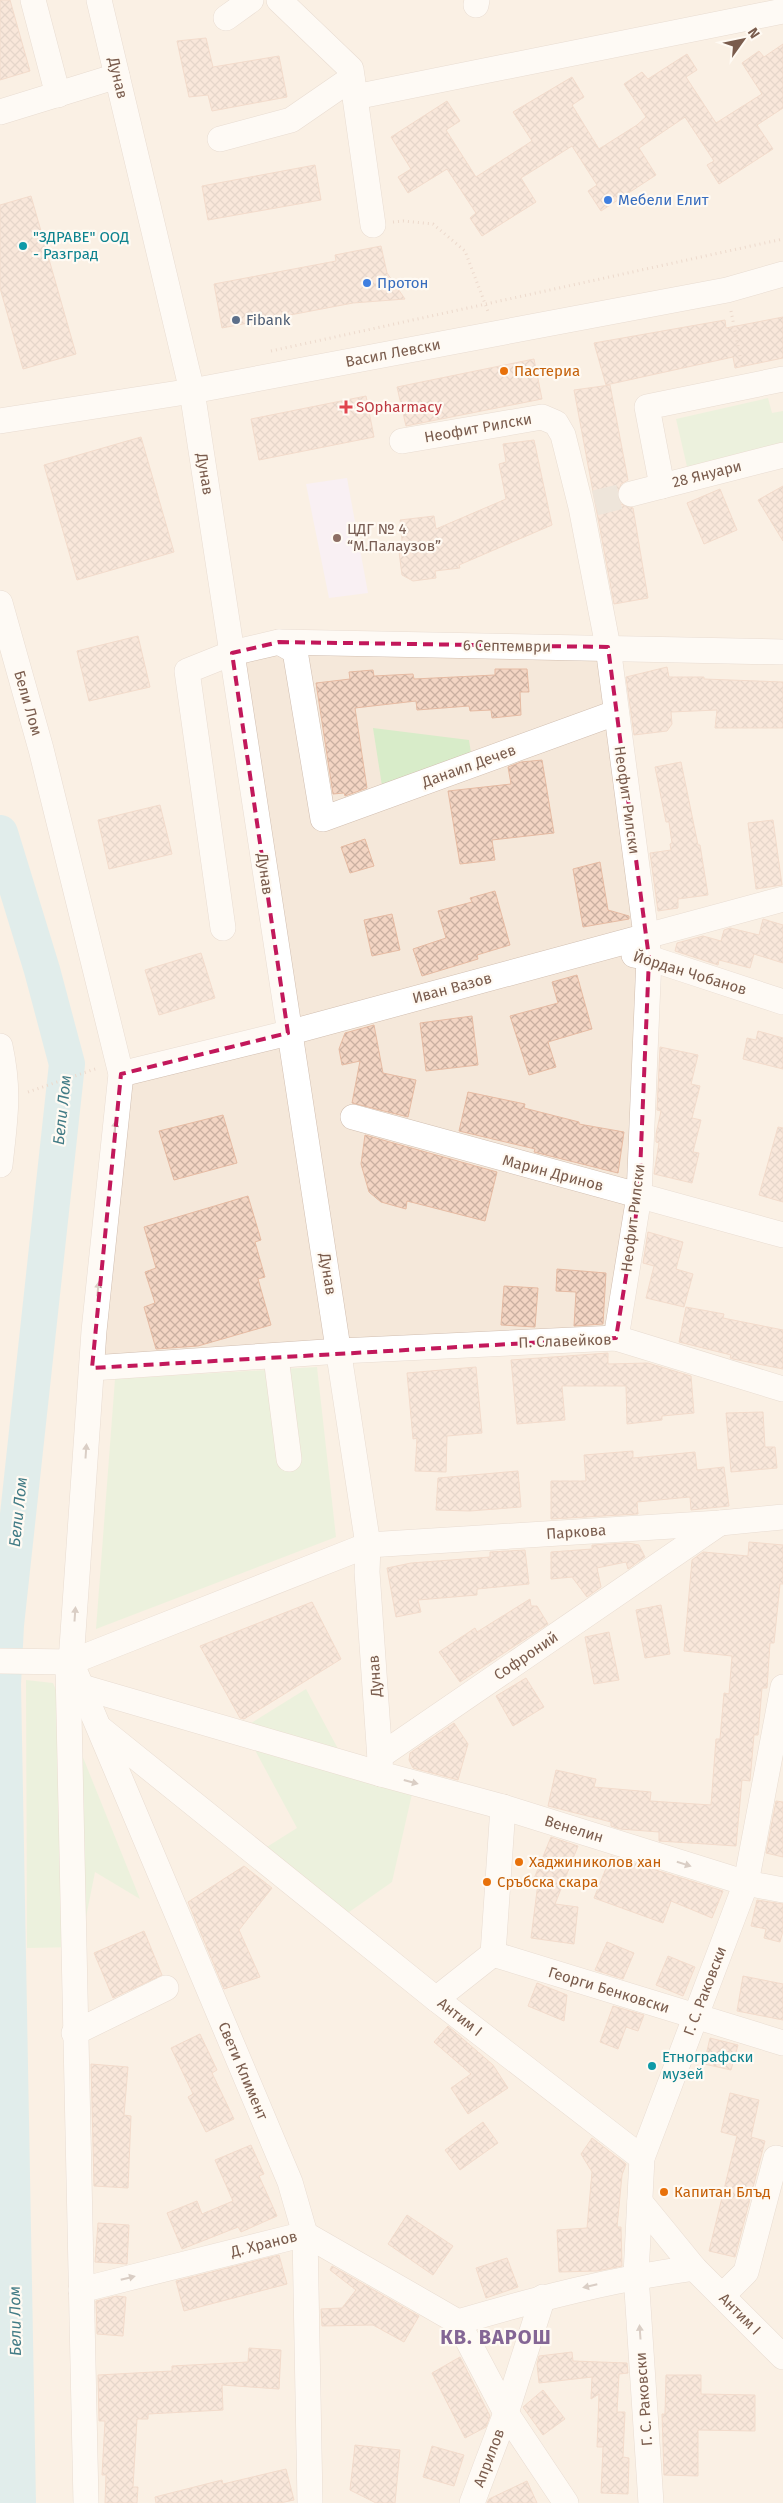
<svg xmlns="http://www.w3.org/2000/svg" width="783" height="2503" viewBox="0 0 783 2503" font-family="'Fira Sans',sans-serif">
	<defs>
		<pattern id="building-cross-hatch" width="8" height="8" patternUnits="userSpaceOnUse" patternTransform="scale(1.25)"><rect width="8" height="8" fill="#f3d5c3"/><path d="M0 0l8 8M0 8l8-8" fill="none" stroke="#cab0a1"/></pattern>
	</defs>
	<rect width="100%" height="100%" fill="#fdf6ec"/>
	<rect fill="#f5e8da" x="0" y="0" width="783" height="2503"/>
	<polygon fill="#f3e8fa" points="347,478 368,593 329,598 306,484"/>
	<g fill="#d8ecc9">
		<polygon points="768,398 772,413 783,411 783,447 688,471 676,419"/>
		<polygon points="373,728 469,740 471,753 382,786"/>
		<polygon points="317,1367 336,1537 96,1629 115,1379"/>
		<polygon points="26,1680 53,1683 140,1899 95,1872 80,1947 27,1948"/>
		<polygon points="306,1689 352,1775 412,1794 392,1882 342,1917 262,1850 297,1828 243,1728"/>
	</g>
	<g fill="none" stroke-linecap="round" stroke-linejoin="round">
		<polyline stroke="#bfe3e8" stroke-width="36" points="0,833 42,970 67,1064 6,1625 3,1684 18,2503"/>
	</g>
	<g fill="url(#building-cross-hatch)" stroke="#e6bba3">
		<polygon points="0,0 10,0 30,71 0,80"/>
		<polygon points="206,38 213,67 279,56 287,97 212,111 208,95 189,97 177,41"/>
		<polygon points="783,44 783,108 757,125 773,149 719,184 707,165 714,161 685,117 639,148 656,175 601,211 588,191 597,185 572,146 521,178 536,202 482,236 470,218 476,213 447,169 408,193 398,177 411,169 391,137 447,101 460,121 446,130 476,177 532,141 513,112 572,77 584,97 572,105 599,149 637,125 646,117 624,84 642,72 648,79 687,54 697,70 686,77 716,123 762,94 742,63 759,51 764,57"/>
		<polygon points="315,165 321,200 208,220 202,186"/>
		<polygon points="31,196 76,354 23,369 0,288 0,205"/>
		<polygon points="381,246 387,273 405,299 353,303 222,328 214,284 336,261 335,255"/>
		<polygon points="783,317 783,358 735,368 733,357 606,385 594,343 725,320 726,328"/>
		<polygon points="534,359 542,399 406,426 397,387"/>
		<polygon points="610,385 628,480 621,484 617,497 621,504 633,508 648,598 614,604 574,390"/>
		<polygon points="366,396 374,437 259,460 251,419"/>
		<polygon points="141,437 174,552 77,580 44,465"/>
		<polygon points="534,440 552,525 459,565 460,568 435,571 436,578 413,581 402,575 399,552 403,551 400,520 434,516 436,529 506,499 499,464 506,462 503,444"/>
		<polygon points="783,486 783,541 758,500"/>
		<polygon points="720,489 737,530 704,544 687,503"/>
		<polygon points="138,636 150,687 89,701 77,651"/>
		<polygon points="667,667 669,677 704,677 704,679 783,682 783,728 715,728 717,710 671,712 672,724 667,731 634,735 626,677"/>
		<polygon points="495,669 527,669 529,692 520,692 521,715 492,718 491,710 470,711 469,706 417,710 416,701 355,708 367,788 345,796 344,793 333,794 316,683 350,679 349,672 373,670 374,676 413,674 414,679 495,675"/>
		<polygon points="542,760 554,833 492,840 495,860 460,864 448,791 511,784 508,767 521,762"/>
		<polygon points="681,762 698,845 700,845 708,895 678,899 678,908 658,911 650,853 671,850 670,844 672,843 669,822 666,822 655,767"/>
		<polygon points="160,805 172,854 109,869 98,820"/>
		<polygon points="773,820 782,885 756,889 748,823"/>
		<polygon points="365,839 374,866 350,873 341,847"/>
		<polygon points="600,862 608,910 629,916 629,919 583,927 573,869"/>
		<polygon points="495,891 510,945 477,955 478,959 422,976 413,949 446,938 438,911 472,902 470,898"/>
		<polygon points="392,914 400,950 372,956 364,920"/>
		<polygon points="763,919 783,925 783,963 754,954 750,968 719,960 718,965 675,951 677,943 703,936 721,941 724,930 730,928 759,935"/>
		<polygon points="201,953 215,998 159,1015 145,970"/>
		<polygon points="577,975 592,1029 548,1042 556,1067 529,1075 510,1016 558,1003 552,982"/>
		<polygon points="472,1016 478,1065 426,1071 420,1023"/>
		<polygon points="374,1025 383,1073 416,1080 408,1117 352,1103 360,1061 342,1065 339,1049 345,1033"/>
		<polygon points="758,1031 783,1038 783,1069 743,1059 747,1038 756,1040"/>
		<polygon points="660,1047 698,1055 691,1084 700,1086 692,1118 701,1120 693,1152 699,1153 692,1183 654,1174 659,1143 656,1142 656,1134 661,1111 657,1110"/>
		<polygon points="468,1092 525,1104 524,1108 579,1122 579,1124 624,1132 618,1173 534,1152 535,1149 459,1131"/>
		<polygon points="223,1115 237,1163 174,1180 159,1131"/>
		<polygon points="778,1127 783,1128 783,1202 759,1195"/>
		<polygon points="365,1135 497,1172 485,1221 407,1201 406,1209 381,1202 369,1192 361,1164"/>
		<polygon points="248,1196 261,1240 255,1242 265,1277 258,1279 271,1325 198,1346 156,1349 144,1307 155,1303 145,1272 156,1268 144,1227"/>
		<polygon points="648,1232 683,1242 676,1269 693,1274 684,1307 646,1298 654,1266 643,1263"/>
		<polygon points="557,1269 606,1273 603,1324 574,1326 576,1292 556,1291"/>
		<polygon points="504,1286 538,1288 535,1327 501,1325"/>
		<polygon points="686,1307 724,1314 723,1318 783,1330 783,1369 733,1359 730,1358 731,1355 679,1342"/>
		<polygon points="608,1353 608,1364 648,1363 691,1376 694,1413 662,1416 662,1420 627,1424 626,1386 562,1386 565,1420 517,1424 511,1360"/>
		<polygon points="476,1367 482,1433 447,1436 446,1472 415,1471 417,1438 413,1439 407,1373"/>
		<polygon points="763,1412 765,1447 775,1447 777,1468 731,1472 726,1413"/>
		<polygon points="633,1451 633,1458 695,1452 697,1470 724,1467 729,1506 691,1510 690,1497 637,1502 638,1514 551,1519 551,1481 586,1481 584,1455"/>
		<polygon points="518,1471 521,1507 470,1511 436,1510 438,1478"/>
		<polygon points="749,1542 783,1545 783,1584 780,1584 774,1643 770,1643 767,1688 762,1688 758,1735 754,1735 750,1781 742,1780 736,1846 659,1841 659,1832 620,1829 611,1826 611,1822 548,1806 556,1770 596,1779 594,1787 651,1792 650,1801 711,1805 716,1739 720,1739 724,1693 729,1694 732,1656 684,1651 692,1560 703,1552 748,1556"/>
		<polygon points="628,1543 639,1545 645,1557 628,1569 626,1562 597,1568 601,1587 587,1597 572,1577 551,1579 551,1552 592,1549 592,1545"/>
		<polygon points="525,1550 529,1584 477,1589 477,1595 418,1600 421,1612 396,1617 387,1568 411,1563 490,1557 490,1552"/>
		<polygon points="530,1599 531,1606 537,1606 548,1624 460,1682 439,1652 475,1628 477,1632"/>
		<polygon points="312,1602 341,1659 244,1719 240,1718 200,1646"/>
		<polygon points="661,1605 670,1654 645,1658 636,1610"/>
		<polygon points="609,1632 619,1680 594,1684 585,1637"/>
		<polygon points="526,1678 544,1707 513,1726 496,1696"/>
		<polygon points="454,1723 468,1744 458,1780 413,1768 409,1760 410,1753"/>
		<polygon points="776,1801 783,1802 783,1857 766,1853"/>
		<polygon points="551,1837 578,1846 555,1904 578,1907 574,1944 531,1938 538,1883 533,1881"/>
		<polygon points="611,1856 723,1891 712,1918 671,1901 663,1923 594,1898"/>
		<polygon points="244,1866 272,1888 239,1930 260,1977 224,1989 188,1902"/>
		<polygon points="757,1900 783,1904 783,1931 780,1942 764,1938 766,1929 751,1926"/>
		<polygon points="144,1931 162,1975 113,1998 94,1953"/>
		<polygon points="607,1942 634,1953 623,1979 595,1970"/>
		<polygon points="668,1956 695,1967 683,1996 656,1985"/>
		<polygon points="743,1976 783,1984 783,2020 737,2011"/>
		<polygon points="537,1983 567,1995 564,2021 528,2006"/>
		<polygon points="613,2006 644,2015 638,2031 626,2027 618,2049 600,2042"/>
		<polygon points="448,2026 493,2065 508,2088 468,2114 451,2088 471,2074 434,2042"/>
		<polygon points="200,2034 217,2070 212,2073 234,2119 206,2132 188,2097 193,2094 171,2048"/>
		<polygon points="710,2038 738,2045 731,2070 704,2064"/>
		<polygon points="91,2064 128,2067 124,2115 131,2116 128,2188 94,2186"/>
		<polygon points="730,2093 759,2100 751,2137 765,2141 735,2257 709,2251 737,2136 721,2132"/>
		<polygon points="483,2122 498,2143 460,2170 445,2150"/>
		<polygon points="592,2138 626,2164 622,2175 617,2227 621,2227 622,2266 597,2271 559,2272 557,2230 587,2228 592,2172 581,2154"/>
		<polygon points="251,2145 264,2174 259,2176 277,2216 241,2232 238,2227 182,2249 167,2213 197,2201 202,2214 233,2201 215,2160"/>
		<polygon points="407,2215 453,2246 433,2275 388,2244"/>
		<polygon points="98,2223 129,2225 127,2264 95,2262"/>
		<polygon points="279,2255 287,2284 184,2311 176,2281"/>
		<polygon points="507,2258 518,2287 486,2298 476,2268"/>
		<polygon points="332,2266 419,2316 404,2342 373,2325 322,2326 321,2309 342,2308 356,2290 330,2270"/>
		<polygon points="116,2296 126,2297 123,2336 97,2334 96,2301"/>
		<polygon points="249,2348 281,2350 279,2389 222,2385 223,2410 148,2414 148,2419 137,2419 133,2487 138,2487 137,2503 105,2503 106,2475 102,2475 105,2421 99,2421 98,2375 172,2371 172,2366 248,2362"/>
		<polygon points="572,2352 573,2361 627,2363 628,2373 619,2374 617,2412 625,2412 623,2457 629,2458 628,2494 601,2493 603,2447 597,2447 599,2394 591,2399 592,2377 539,2383 537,2364 539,2356"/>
		<polygon points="460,2357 490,2416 486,2427 465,2438 432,2373"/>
		<polygon points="666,2375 701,2375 701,2394 755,2395 755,2431 698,2430 698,2476 664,2475 662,2414 665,2414"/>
		<polygon points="543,2390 565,2419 543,2435 523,2407"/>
		<polygon points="355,2445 400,2450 395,2503 376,2503 350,2490"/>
		<polygon points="432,2446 464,2455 454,2486 423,2477"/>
		<polygon points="286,2469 294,2500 280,2503 156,2503 155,2497 222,2480 223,2484"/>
		<polygon points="527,2481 537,2503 487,2503 489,2499"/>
	</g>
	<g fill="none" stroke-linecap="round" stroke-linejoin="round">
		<polyline stroke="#dcd0c4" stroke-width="25" stroke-dasharray="25 12" stroke-linecap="butt" points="595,503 631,494"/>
		<g stroke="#d1beb0" stroke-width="26">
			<g id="minor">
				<polyline points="33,0 58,95"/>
				<polyline points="99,0 192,391 368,1545 367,1572 381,1774 503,1807 746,1883 783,1890"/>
				<polyline points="279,0 351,69 373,225"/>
				<polyline points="476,5 477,0"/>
				<polyline points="226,18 251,0"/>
				<polyline points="355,97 783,11"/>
				<polyline points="0,112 117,76"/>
				<polyline points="220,139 291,120 352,78"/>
				<polyline points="0,421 192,391 727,290 783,274"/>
				<polyline points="402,441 542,417 556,423 563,435 581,507 608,647 649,958 639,1196 616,1338"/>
				<polyline points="662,486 647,407 783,379"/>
				<polyline points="631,494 783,455"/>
				<polyline points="0,603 41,749 121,1074 94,1331 71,1662 290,2182 305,2234 310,2503"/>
				<polyline points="279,642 295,651 323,819 615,713"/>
				<polyline points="223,928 187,671 232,653 279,642 783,652"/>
				<polyline points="634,955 649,958 783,1002"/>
				<path d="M0 1046C10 1092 5 1119 0 1165"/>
				<polyline points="121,1074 288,1033 783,899"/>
				<polyline points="353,1117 783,1235"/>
				<polyline points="276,1357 289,1459"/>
				<polyline points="92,1368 340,1351 616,1338 783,1389"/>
				<polyline points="0,1661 71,1662 368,1545 720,1523 783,1517"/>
				<polyline points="68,1668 86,2503"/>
				<polyline points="82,1687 381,1774"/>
				<polyline points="101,1729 436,1999 642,2158"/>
				<polyline points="380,1756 720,1523"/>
				<polyline points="493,1954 783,2043"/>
				<polyline points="436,1999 493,1954 503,1807"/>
				<polyline points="74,2033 166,1988"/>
				<polyline points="640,2202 694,2268 783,2357"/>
				<polyline points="81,2290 305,2234 458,2322"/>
				<polyline points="722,2296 746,2272 776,2158 783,2160"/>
				<path d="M458 2322C536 2299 613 2279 694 2268"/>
				<polyline points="458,2322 506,2413 566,2503"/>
				<polyline points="472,2503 506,2413 543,2297"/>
				<polyline points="651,2503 636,2275 642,2158 746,1883 783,1687"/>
			</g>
		</g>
		<g stroke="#d9b8a5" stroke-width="3" stroke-dasharray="1 4" stroke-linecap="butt">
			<polyline points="393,222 403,221 433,224 465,251 489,314"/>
			<polyline points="731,311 742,366"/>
			<polyline points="271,351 783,239"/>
			<polyline points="28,1092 98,1068"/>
		</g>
		<use href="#minor" stroke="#fff" stroke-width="25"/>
	</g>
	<defs><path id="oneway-solid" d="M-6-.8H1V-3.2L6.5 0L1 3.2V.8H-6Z" transform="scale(1.25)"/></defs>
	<g fill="#af9d94">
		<use href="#oneway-solid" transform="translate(115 1128) rotate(-84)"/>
		<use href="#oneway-solid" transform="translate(98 1289) rotate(-84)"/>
		<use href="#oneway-solid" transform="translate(86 1451) rotate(-86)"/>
		<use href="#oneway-solid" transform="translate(75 1614) rotate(-86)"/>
		<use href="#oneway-solid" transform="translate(411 1782) rotate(15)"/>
		<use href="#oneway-solid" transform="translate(684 1864) rotate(17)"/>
		<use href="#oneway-solid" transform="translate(128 2278) rotate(-14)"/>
		<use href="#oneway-solid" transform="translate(590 2286) rotate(167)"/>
		<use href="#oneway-solid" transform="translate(640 2332) rotate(-94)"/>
	</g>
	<path d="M0 0H783V2503H0ZM279 642 608 647 649 958 639 1196 616 1338 92 1368 121 1074 288 1033 232 653Z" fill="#fdf6ec" fill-opacity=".55" fill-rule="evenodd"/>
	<path fill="none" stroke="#c2185b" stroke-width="4" stroke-dasharray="10 6" stroke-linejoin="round" d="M279 642 608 647 649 958 639 1196 616 1338 92 1368 121 1074 288 1033 232 653Z"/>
	<g fill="#3f7fe0" stroke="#fffaf3" stroke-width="2">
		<circle cx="608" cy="200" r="5"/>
		<circle cx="367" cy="283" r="5"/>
	</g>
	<g fill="#0f9aa8" stroke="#fffaf3" stroke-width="2">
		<circle cx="23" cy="246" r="5"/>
		<circle cx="652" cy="2066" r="5"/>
	</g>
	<circle fill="#5c6f8a" stroke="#fffaf3" stroke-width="2" cx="236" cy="320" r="5"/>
	<g fill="#e8710a" stroke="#fffaf3" stroke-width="2">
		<circle cx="504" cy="371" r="5"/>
		<circle cx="519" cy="1862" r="5"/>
		<circle cx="487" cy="1882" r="5"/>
		<circle cx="664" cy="2192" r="5"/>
	</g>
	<path fill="#e0444e" stroke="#fffaf3" stroke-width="2" d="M343.5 399.5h5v5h5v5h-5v5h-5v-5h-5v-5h5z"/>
	<circle fill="#8d6e63" stroke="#fffaf3" stroke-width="2" cx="337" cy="538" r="5"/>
	<g text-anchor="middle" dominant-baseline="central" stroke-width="4.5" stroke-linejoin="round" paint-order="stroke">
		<g font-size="15" fill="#7a5c4d" stroke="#fffaf3">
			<text transform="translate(118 78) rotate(77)">Дунав</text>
			<text transform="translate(393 353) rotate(-11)">Васил Левски</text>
			<text transform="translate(478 428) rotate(-10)">Неофит Рилски</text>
			<text transform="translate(205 474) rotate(81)">Дунав</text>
			<text transform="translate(707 474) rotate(-14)">28 Януари</text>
			<text transform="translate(507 646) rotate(1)">6 Септември</text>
			<text transform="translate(28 703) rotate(74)">Бели Лом</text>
			<text transform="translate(469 766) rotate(-20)">Данаил Дечев</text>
			<text transform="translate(627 800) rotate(82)">Неофит Рилски</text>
			<text transform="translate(265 874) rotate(82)">Дунав</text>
			<text transform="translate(690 973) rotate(17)">Йордан Чобанов</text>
			<text transform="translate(452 988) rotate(-15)">Иван Вазов</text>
			<text transform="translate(553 1173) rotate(15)">Марин Дринов</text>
			<text transform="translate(633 1218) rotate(-83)">Неофит Рилски</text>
			<text transform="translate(328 1274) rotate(81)">Дунав</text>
			<text transform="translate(565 1341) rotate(-2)">П. Славейков</text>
			<text transform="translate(576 1532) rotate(-4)">Паркова</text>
			<text transform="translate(526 1656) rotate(-34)">Софроний</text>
			<text transform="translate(375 1676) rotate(-94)">Дунав</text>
			<text transform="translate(574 1829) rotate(17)">Венелин</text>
			<text transform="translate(609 1990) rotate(17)">Георги Бенковски</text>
			<text transform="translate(705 1991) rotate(-69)">Г. С. Раковски</text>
			<text transform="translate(460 2017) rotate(38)">Антим I</text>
			<text transform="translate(243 2071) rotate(67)">Свети Климент</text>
			<text transform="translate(264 2244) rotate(-14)">Д. Хранов</text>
			<text transform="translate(740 2314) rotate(45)">Антим I</text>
			<text transform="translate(644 2399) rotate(-94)">Г. С. Раковски</text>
			<text transform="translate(489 2458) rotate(-69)">Априлов</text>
		</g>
		<g font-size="15" fill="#366cbe" stroke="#fffaf3" text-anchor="start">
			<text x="618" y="200">Мебели Елит</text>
			<text x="377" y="283">Протон</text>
		</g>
		<g font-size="15" fill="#0d838f" stroke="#fffaf3" text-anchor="start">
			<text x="33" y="237">"ЗДРАВЕ" ООД<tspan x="33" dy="17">- Разград</tspan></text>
			<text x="662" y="2057">Етнографски<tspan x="662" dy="17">музей</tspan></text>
		</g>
		<g font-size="15" fill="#4e5e75" stroke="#fffaf3" text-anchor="start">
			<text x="246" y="320">Fibank</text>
		</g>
		<g font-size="15" fill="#c56008" stroke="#fffaf3" text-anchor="start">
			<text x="514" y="371">Пастериа</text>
			<text x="529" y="1862">Хаджиниколов хан</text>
			<text x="497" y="1882">Сръбска скара</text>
			<text x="674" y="2192">Капитан Блъд</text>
		</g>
		<g font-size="15" fill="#be3a42" stroke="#fffaf3" text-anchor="start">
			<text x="356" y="407">SOpharmacy</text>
		</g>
		<g font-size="15" fill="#785e54" stroke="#fffaf3" text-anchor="start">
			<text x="347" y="529">ЦДГ № 4<tspan x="347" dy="17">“М.Палаузов”</tspan></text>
		</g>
		<g font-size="16" font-style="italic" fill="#437c86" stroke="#fffaf3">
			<text transform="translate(62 1110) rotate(-84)">Бели Лом</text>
			<text transform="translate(18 1512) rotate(-84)">Бели Лом</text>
			<text transform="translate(15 2321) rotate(-91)">Бели Лом</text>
		</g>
		<g font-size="20" font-weight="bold" letter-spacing="1" fill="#846695" stroke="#fffaf3">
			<text x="496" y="2337">КВ. ВАРОШ</text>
		</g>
	</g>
	<g transform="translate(743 40) rotate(57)" stroke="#fffaf3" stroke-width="4" paint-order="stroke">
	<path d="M0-4L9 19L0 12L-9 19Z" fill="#7a5c4d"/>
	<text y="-8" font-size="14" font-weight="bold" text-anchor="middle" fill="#7a5c4d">N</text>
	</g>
</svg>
